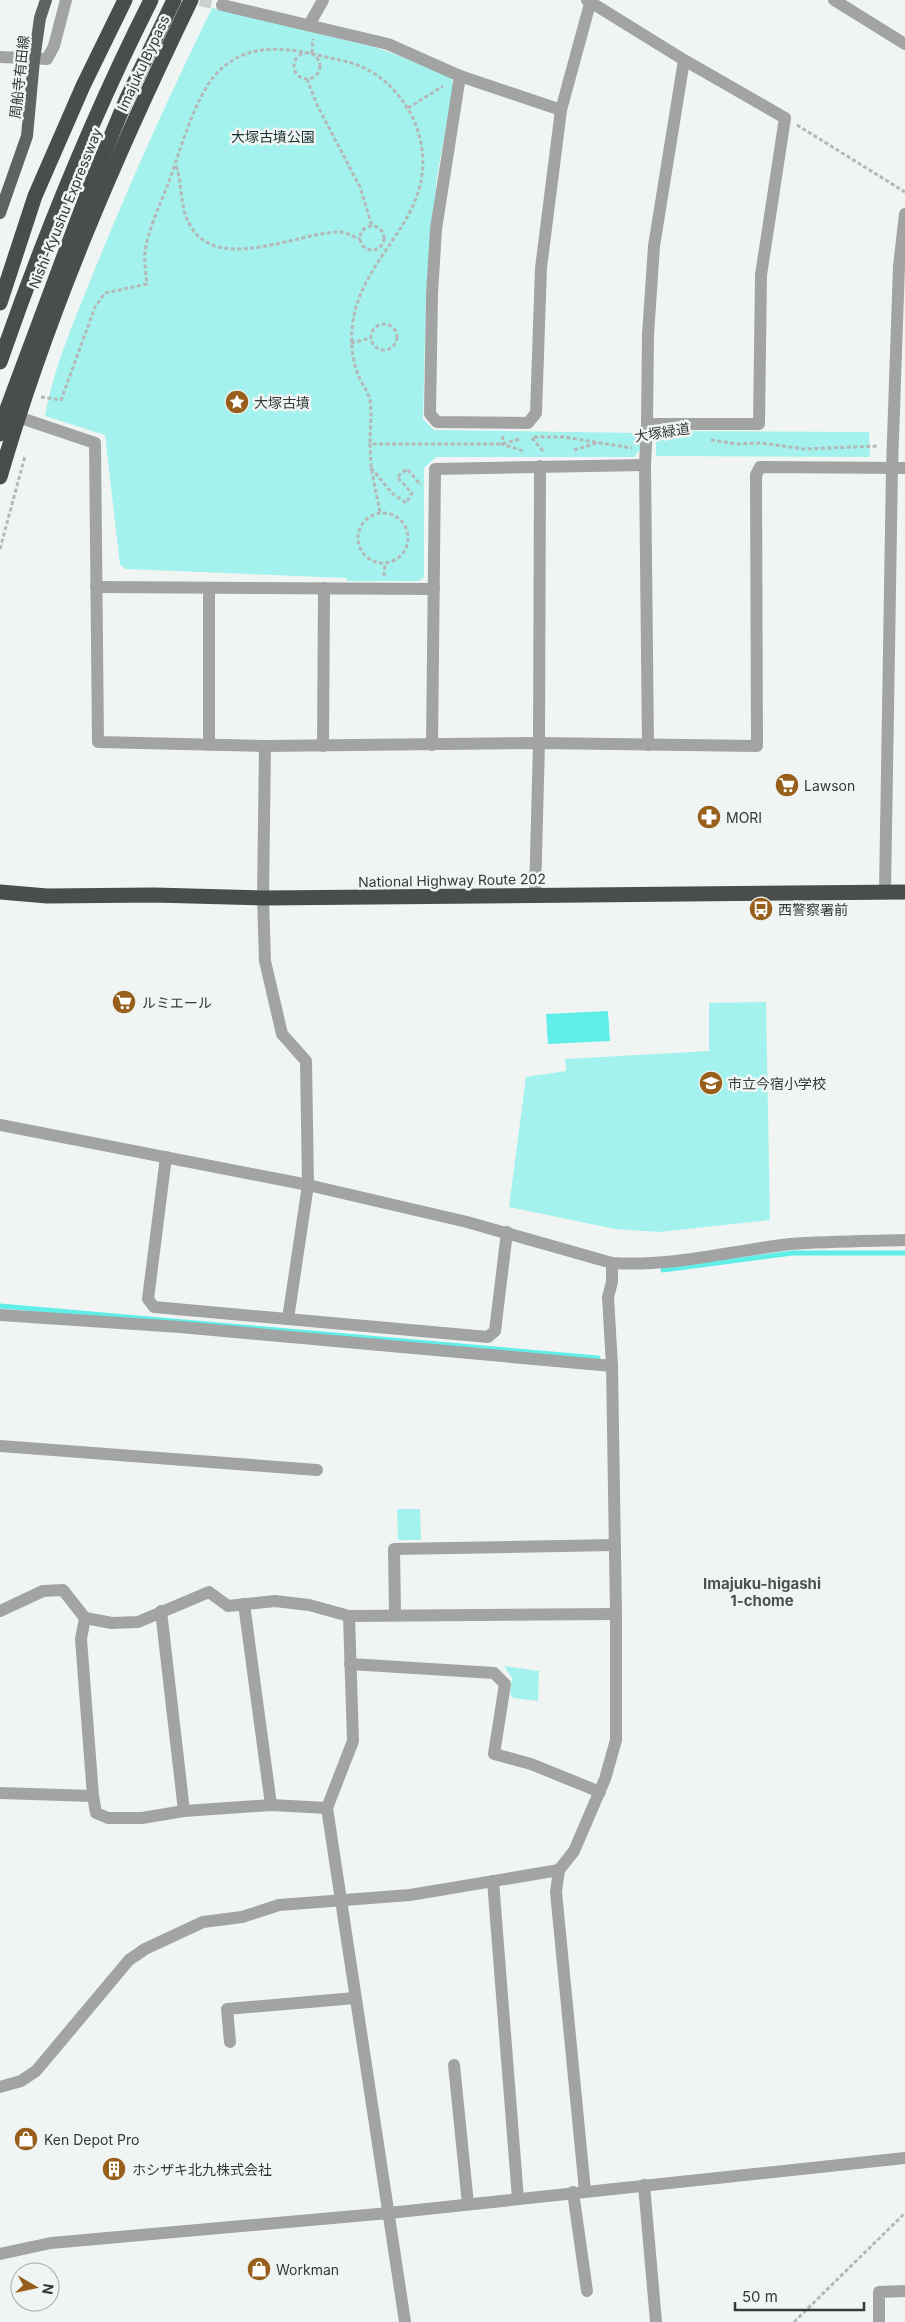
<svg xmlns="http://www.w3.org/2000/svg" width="905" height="2322" viewBox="0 0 905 2322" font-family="Inter,'Noto Sans JP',sans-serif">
	<rect width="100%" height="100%" fill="#f0f5f4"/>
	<g fill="#a4f2ed">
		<path d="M212 8 378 48 449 75 454 84 437 176 426 292 423 419 434 430 640 433V450L634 457H436L424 468V577L419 581H347L346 578 126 569 120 565 105 435 45 416C54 365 76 317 95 269 131 180 170 94 212 8Z"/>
		<polygon points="664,431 869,432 870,457 656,456 656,436"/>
		<polygon points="766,1002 770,1220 659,1232 615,1229 509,1207 526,1077 566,1071 565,1059 709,1051 709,1003"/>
		<polygon points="397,1509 420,1509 421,1540 398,1540"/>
		<polygon points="504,1666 539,1671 538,1701 513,1698 510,1694 512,1678"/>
	</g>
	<polygon fill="#5fefe8" points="608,1011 610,1041 548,1044 546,1014"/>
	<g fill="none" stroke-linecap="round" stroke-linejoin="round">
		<g stroke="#5fefe8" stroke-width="5">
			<polyline points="663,1270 792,1253 905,1253"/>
			<polyline points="0,1306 598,1358"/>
		</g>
		<polyline stroke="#cbcfce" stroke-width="12" stroke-dasharray="12 6" stroke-linecap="butt" points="200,0 222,5"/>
		<g stroke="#b4b8b8" stroke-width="3" stroke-dasharray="4 2.5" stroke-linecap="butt">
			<polyline points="312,53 313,39"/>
			<circle cx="307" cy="66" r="13"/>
			<polyline points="307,79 317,105 360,187 372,226"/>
			<polyline points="408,108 443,86"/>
			<polyline points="797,125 905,192"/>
			<path d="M176 166C183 185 179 207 190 225 216 274 297 233 338 232 345 231 353 237 360 239"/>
			<circle cx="372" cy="238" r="12"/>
			<circle cx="384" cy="337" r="13"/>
			<polyline points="351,343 371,338"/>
			<path d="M41 397 61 400 95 307 105 293 147 284C146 274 144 262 145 252 147 233 161 202 168 184 180 152 194 98 217 73 248 40 291 48 330 58 346 61 362 65 375 74 396 88 413 111 419 135 439 210 375 244 356 307 350 327 350 355 358 374 361 383 368 391 370 400 372 414 370 430 370 444"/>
			<polyline points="503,436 502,444 523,451"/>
			<polyline points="534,437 564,437 632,448"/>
			<polyline points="532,438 544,452"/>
			<polyline points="711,440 737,444 762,443 804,449 879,446"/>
			<polyline points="574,450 597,443"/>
			<polyline points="371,468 393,494 406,503 412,493 397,477 407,469 421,485"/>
			<polyline points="380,512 371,467 370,444 502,444 520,439"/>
			<circle cx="383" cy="538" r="25"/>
			<polyline points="0,549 25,456"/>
			<polyline points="384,576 385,564"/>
			<polyline points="794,2322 905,2213"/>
		</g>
		<g stroke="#a2a4a4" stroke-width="12">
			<polyline points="587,0 684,60 785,118 761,275 759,424 647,424 648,335 654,246 684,60"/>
			<polyline points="834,0 905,44"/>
			<polyline points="222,5 388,44 460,76 561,110"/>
			<polyline points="309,25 323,0"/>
			<polyline points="0,57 47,59 54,46 66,0"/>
			<polyline points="460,76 436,229 432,294 430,414 437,422 528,423 536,413 541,268 561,110 591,0"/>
			<polyline points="18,417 95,443 98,742 265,746 539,743 757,746 756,475 760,467 905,468"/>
			<polyline points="647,424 645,465 648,745"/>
			<polyline points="96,587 434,589"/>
			<polyline points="209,745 209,589"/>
			<polyline points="432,745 435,469 645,465"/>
			<polyline points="265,746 263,898 265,961 282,1034 306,1061 308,1185 288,1319"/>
			<polyline points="323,746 324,588"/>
			<polyline points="885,892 892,468 899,266 905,214"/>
			<polyline points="535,895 539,743 540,466"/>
			<path d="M0 1125 308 1185 467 1222 612 1263C672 1267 731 1251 790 1244 828 1241 867 1241 905 1240"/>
			<polyline points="166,1157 148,1299 154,1307 488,1337 495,1331 507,1232"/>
			<polyline points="0,1315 180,1327 612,1366"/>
			<polyline points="0,1446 317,1470"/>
			<polyline points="244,1604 271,1805"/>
			<polyline points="0,1611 43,1591 63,1590 85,1618"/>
			<polyline points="161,1611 184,1811"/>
			<polyline points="395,1615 394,1549 615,1545"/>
			<polyline points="349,1616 353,1741 327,1808 405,2322"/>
			<polyline points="350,1664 494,1673 505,1684 494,1754 531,1764 600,1792"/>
			<polyline points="0,1793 93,1796"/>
			<polyline points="327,1808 271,1805 184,1811 142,1818 108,1818 96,1813 93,1796 81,1639 85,1618 112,1623 138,1622 209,1592 228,1606 275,1601 309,1605 349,1616 616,1614"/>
			<polyline points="493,1881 518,2199"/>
			<polyline points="230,2042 227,2009 355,1998"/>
			<polyline points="454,2065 468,2204"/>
			<polyline points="0,2087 21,2081 36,2071 129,1960 145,1949 203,1922 242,1917 279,1905 410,1895 559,1870"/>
			<polyline points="644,2185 656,2322"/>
			<polyline points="585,2191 556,1892 559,1870 574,1851 605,1779 616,1740 616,1614 612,1366 608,1297 612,1282 612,1263"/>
			<polyline points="573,2192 587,2291"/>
			<polyline points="0,2254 51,2243 389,2213 905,2158"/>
			<polyline points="879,2322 879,2292 905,2291"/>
		</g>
		<polyline stroke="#606363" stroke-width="12" points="0,213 27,136 34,60 40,18 46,0"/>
		<g stroke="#494d4c" stroke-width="15">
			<polyline points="0,303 35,196 83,86 125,0"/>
			<path d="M0 362C43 238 92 117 151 0"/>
			<polyline points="0,434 7,409 89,189 127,98 174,0"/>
			<path d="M0 477C48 312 116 155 191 0"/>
			<polyline points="0,892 47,896 154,895 263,898 905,892"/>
		</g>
	</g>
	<defs>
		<g id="sight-disc" transform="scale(1.25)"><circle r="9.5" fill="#975f1b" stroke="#f0f5f4"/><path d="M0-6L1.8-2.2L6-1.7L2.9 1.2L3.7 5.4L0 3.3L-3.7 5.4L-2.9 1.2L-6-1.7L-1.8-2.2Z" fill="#fff"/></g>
		<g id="supermarket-disc" transform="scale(1.25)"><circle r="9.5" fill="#975f1b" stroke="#f0f5f4"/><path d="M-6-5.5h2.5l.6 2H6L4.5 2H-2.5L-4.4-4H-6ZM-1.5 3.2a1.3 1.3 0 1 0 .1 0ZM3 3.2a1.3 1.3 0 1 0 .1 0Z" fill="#fff"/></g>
		<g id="pharmacy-disc" transform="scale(1.25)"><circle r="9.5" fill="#975f1b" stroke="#f0f5f4"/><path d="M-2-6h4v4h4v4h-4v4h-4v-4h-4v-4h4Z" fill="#fff"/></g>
		<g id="bus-disc" transform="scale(1.25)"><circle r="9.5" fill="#975f1b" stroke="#f0f5f4"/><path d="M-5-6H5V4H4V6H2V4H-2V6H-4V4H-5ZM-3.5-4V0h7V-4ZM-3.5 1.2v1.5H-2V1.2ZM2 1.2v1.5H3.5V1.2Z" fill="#fff"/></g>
		<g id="school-disc" transform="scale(1.25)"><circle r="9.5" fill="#975f1b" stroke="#f0f5f4"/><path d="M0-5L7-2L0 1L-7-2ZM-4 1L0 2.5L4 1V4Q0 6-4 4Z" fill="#fff"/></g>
		<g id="shop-disc" transform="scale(1.25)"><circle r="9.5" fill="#975f1b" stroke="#f0f5f4"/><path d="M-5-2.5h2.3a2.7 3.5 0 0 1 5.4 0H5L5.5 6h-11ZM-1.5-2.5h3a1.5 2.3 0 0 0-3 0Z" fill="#fff"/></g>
		<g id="building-disc" transform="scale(1.25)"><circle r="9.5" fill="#975f1b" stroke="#f0f5f4"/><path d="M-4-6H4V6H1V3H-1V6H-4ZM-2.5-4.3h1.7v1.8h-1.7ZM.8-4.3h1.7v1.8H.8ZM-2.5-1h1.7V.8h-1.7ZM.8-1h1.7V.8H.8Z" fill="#fff"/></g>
	</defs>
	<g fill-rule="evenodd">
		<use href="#sight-disc" x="237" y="402"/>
		<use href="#supermarket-disc" x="787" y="785"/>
		<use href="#pharmacy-disc" x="709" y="817"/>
		<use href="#bus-disc" x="761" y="909"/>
		<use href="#supermarket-disc" x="124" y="1002"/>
		<use href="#school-disc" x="711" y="1083"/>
		<use href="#shop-disc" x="26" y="2139"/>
		<use href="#building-disc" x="114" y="2169"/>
		<use href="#shop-disc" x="259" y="2269"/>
	</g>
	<g text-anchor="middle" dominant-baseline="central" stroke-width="5" stroke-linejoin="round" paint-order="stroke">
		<g font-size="14" fill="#363838" stroke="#f0f5f4">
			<text transform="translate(143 63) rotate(-65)">Imajuku Bypass</text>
			<text transform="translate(19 77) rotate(-84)">周船寺有田線</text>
			<text transform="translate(65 208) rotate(-68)">Nishi-Kyushu Expressway</text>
			<text transform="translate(662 432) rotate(-9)">大塚緑道</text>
			<text transform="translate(452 880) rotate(-1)">National Highway Route 202</text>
		</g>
		<g font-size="14" fill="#17302e" stroke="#f0f5f4">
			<text x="273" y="136">大塚古墳公園</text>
		</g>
		<g font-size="14" fill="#363838" stroke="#f0f5f4" text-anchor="start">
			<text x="254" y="402">大塚古墳</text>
			<text x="804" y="785">Lawson</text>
			<text x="726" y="817">MORI</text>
			<text x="778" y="909">西警察署前</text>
			<text x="142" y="1002">ルミエール</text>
			<text x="728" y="1083">市立今宿小学校</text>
			<text x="44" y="2139">Ken Depot Pro</text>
			<text x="132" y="2169">ホシザキ北九株式会社</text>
			<text x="276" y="2269">Workman</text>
		</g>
		<g font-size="15" font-weight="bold" fill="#4d5050" stroke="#f0f5f4">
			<text x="762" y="1583">Imajuku-higashi<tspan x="762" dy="17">1-chome</tspan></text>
		</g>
	</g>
	<g transform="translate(35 2287) rotate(99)"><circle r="24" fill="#f0f5f4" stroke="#a6a9a9"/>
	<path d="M0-4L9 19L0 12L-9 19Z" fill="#975f1b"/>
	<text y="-8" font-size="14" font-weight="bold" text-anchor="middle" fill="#363838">N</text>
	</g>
	<path d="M735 2302v8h129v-8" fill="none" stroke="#363838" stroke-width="2.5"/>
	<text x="742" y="2302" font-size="15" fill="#363838" stroke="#f0f5f4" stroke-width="4" paint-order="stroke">50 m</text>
</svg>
